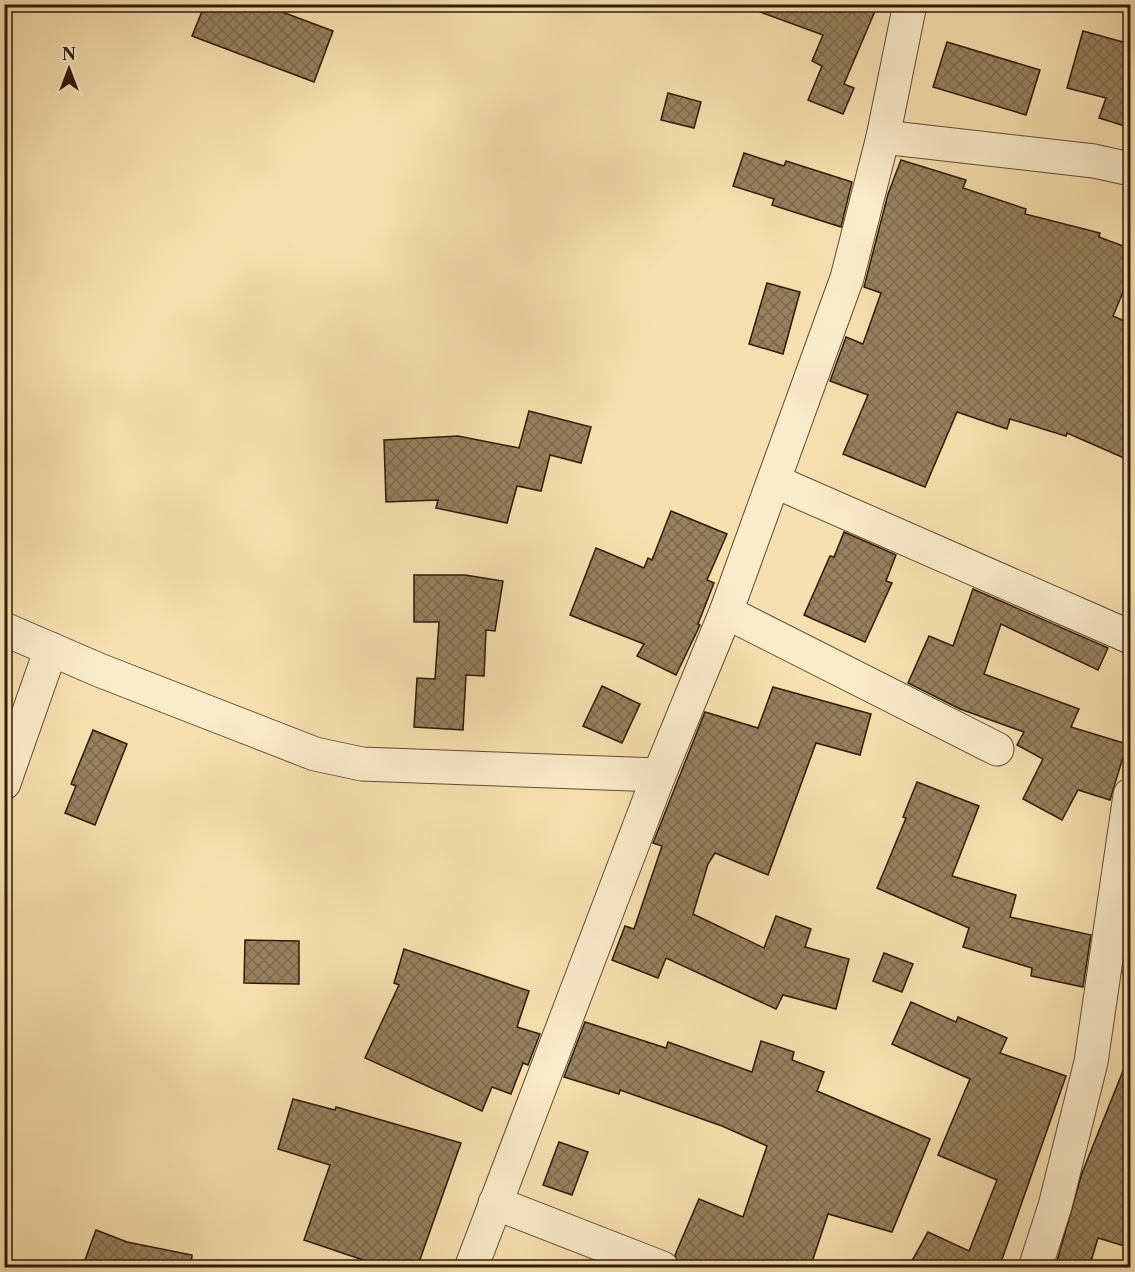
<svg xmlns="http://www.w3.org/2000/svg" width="1135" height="1272" viewBox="0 0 1135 1272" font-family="'Libre Caslon Text',serif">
	<defs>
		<pattern id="building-cross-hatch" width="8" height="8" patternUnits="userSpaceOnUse" patternTransform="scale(1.5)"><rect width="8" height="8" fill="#97815f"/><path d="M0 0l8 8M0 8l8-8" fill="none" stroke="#7c694d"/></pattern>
	</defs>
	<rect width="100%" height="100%" fill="#f7e0af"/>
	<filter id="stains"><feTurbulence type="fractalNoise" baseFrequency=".00333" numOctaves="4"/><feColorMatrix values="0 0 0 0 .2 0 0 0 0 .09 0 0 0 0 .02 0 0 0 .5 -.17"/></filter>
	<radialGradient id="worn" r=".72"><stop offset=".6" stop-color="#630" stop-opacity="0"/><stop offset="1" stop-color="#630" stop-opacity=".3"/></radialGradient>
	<g fill="url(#building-cross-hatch)" stroke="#2f1a09" stroke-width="1.5">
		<polygon points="205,4 261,4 333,31 314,82 192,36"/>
		<polygon points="749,4 878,4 844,84 854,88 843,114 808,100 822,66 812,61 823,35 749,8"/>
		<polygon points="1083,31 1123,42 1125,38 1131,39 1131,128 1099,118 1106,98 1067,88"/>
		<polygon points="947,42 1040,70 1026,115 933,87"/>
		<polygon points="668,93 701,102 694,128 661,120"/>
		<polygon points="744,153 784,166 786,161 852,182 841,227 772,205 774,199 733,186"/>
		<polygon points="901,160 966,180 963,188 1026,209 1025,214 1100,233 1099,237 1131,249 1131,273 1113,316 1131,324 1131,461 1067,433 1066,436 1010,419 1007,429 957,412 925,487 843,454 868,395 830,381 846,337 863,344 881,293 864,287 888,194"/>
		<polygon points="767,283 800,292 783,354 749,344"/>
		<polygon points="529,411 591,427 581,463 550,455 541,491 517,486 507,523 436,508 438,500 386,502 384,440 458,436 519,448"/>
		<polygon points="671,511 727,534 707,580 714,583 698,624 700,625 676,675 637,656 644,644 570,615 596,548 644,568 648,558 652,560"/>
		<polygon points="844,532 896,555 886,581 892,583 865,642 804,615 830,556 834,557"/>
		<polygon points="414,575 465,575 503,581 495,631 486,630 484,676 466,675 463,730 414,727 417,678 435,679 439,622 414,622"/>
		<polygon points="973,589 1108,648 1098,670 1001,624 984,674 1079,709 1071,727 1127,744 1110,800 1078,790 1062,820 1023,799 1043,759 1017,745 1024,732 960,709 908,683 929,636 953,646"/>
		<polygon points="602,686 640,704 622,743 583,726"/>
		<polygon points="773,687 871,714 860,755 816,743 768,875 715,853 708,864 693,914 764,948 776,916 811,929 805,947 849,959 836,1009 783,995 776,1009 666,958 658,978 612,960 625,926 634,929 662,846 653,843 705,712 758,728"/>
		<polygon points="93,730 127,744 95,825 65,813 76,786 71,784"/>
		<polygon points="917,782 979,806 952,876 1016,895 1010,917 1091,935 1083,987 1031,976 1032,968 963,947 969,928 877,888 906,818 903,817"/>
		<polygon points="245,940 299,941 299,984 244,983"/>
		<polygon points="1127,942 1131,943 1131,974 1123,973"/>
		<polygon points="404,949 529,991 517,1027 540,1034 528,1065 523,1063 511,1094 492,1087 482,1111 365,1058 399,985 394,983"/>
		<polygon points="884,953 913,964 902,992 873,981"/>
		<polygon points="911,1002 956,1022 958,1017 1007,1038 1000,1053 1066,1076 1000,1265 1006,1268 908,1268 928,1232 969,1251 997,1180 938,1155 970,1079 892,1044"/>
		<polygon points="585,1022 666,1048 668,1042 752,1072 761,1041 794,1052 792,1060 824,1072 817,1091 930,1139 892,1232 828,1214 810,1268 680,1268 675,1255 699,1199 743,1217 767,1146 722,1126 620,1090 619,1094 564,1077"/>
		<polygon points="1129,1056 1131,1248 1098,1238 1089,1268 1055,1268 1082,1173"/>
		<polygon points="293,1099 335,1110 336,1107 461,1143 417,1268 364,1268 366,1261 304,1240 330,1165 278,1149"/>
		<polygon points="559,1142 588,1152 572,1195 543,1185"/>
		<polygon points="96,1230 127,1242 192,1255 191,1268 82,1268"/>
	</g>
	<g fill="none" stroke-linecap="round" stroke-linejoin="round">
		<g stroke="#614c32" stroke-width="35">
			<g id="minor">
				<polyline points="883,137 1094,161 1130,169"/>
				<polyline points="774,481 1130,637"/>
				<polyline points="726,612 997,749"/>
				<polyline points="4,629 99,670 315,754 362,764 659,775"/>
				<polyline points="4,783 51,649"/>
				<polyline points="495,1203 662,1268"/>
				<polyline points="471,1268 659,775 726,612 847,278 883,137 910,4"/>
				<polyline points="1035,1268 1055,1206 1091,1062 1130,795"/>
			</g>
		</g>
		<use href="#minor" stroke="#faebcb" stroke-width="33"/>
	</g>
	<rect width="1135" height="1272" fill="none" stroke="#f7e0af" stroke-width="24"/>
	<rect x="6" y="6" width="1123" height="1260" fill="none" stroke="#2f1a09" stroke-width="3"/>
	<rect x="12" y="12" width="1111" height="1248" fill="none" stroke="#2f1a09" stroke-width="1.5"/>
	<g transform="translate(69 69)" stroke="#faebcb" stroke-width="4.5" paint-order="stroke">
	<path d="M0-4.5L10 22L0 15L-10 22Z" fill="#2f1a09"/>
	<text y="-9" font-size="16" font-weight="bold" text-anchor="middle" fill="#2f1a09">N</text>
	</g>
	<rect width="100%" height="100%" filter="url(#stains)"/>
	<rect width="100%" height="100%" fill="url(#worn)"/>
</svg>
